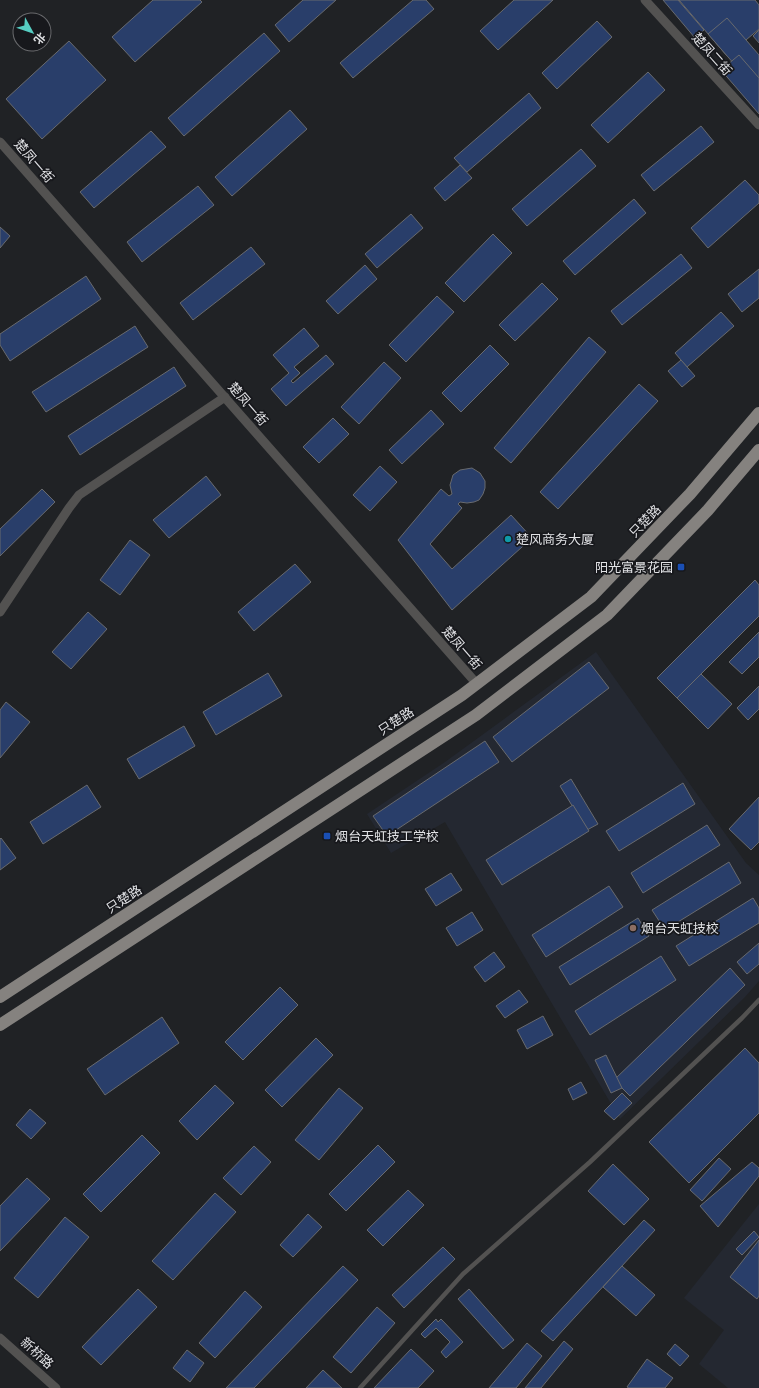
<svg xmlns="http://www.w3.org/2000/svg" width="759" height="1388" viewBox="0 0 759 1388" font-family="'PT Sans','Noto Sans SC',sans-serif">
	<rect width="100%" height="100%" fill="#202225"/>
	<g fill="#242831">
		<polygon points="596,652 746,863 759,875 759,981 745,997 620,1119 445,822 391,853 367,814 445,762"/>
		<polygon points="759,1204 759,1388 728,1388 699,1364 724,1330 684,1298"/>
	</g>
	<g fill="#293e6a" stroke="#686a6e">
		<polygon points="153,0 200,0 202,2 135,62 112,37"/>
		<polygon points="303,0 336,0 289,42 275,25"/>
		<polygon points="413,0 426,0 434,9 353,78 340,63"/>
		<polygon points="514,0 553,0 498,50 480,31"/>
		<polygon points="663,0 678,0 704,30 695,38"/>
		<polygon points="679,0 755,0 759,5 759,29 727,56"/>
		<polygon points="727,18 759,55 759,84 755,88 708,34"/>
		<polygon points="597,21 612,37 557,89 542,73"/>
		<polygon points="759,30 759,43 753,36"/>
		<polygon points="264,33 280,51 184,136 168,118"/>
		<polygon points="69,41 106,80 42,139 6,99"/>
		<polygon points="739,55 759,78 759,114 721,70"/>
		<polygon points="648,72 665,90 608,143 591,125"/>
		<polygon points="529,93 541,108 467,172 454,158"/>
		<polygon points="290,110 307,129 232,196 215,177"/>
		<polygon points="701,126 714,142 654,191 641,175"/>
		<polygon points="151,131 166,147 94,208 80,192"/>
		<polygon points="581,149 596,166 527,226 512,209"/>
		<polygon points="460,165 472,178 445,201 434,188"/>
		<polygon points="745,180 759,195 759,203 708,248 691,228"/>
		<polygon points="198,186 214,205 142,262 127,242"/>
		<polygon points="634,199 646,213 575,275 563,261"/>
		<polygon points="411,214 423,228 377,268 365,254"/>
		<polygon points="0,227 10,236 0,248"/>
		<polygon points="493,234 512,253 464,302 445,283"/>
		<polygon points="251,247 265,264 193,320 180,303"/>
		<polygon points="681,254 692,268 622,325 611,311"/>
		<polygon points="365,265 377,279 338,314 326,301"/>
		<polygon points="759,269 759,298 742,312 728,294"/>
		<polygon points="86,276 101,299 10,361 0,345 0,334"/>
		<polygon points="542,283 558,299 515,341 499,325"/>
		<polygon points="437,296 454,312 406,362 389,345"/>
		<polygon points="721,312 734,326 687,367 675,353"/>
		<polygon points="135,326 148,347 46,412 32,392"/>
		<polygon points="304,328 319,346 294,367 300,373 291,381 293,383 326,355 334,364 286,406 271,389 289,373 273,355"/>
		<polygon points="589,337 606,352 511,463 494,448"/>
		<polygon points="490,345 509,364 461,412 442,393"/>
		<polygon points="681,360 695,376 682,387 668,371"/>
		<polygon points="384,362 401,378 359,424 341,407"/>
		<polygon points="174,367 186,386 80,455 68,436"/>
		<polygon points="639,384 658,401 558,509 540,492"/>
		<polygon points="431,410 444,424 402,464 389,450"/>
		<polygon points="333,418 349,434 319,463 303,447"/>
		<polygon points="380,466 397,482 370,511 353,495"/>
		<polygon points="472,468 480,473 485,481 485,488 483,494 479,500 474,502 467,503 460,502 458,504 462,508 430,544 452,569 511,515 532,538 452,610 398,540 441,489 449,496 452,494 450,485 453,475 460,470"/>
		<polygon points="206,476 221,495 169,538 153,520"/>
		<polygon points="42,489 55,502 0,556 0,529"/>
		<polygon points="130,540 150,555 120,595 100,580"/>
		<polygon points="295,564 311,582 254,631 238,612"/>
		<polygon points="755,580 759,585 759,616 677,698 657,678"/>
		<polygon points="88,612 107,629 71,669 52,652"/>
		<polygon points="759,632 759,657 742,674 729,662"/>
		<polygon points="589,662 609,688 512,762 493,737"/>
		<polygon points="268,673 282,696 216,735 203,712"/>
		<polygon points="701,674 732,704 708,729 677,698"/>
		<polygon points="759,686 759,709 748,720 737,708"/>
		<polygon points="6,702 30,722 0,758 0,710"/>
		<polygon points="184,726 195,746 139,779 127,759"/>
		<polygon points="485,741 499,762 387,836 373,816"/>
		<polygon points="571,779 598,824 587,830 560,786"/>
		<polygon points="683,783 695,804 619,851 606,831"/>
		<polygon points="87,785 101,807 43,844 30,822"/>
		<polygon points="759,797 759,842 751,850 729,829"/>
		<polygon points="573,805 589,831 502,885 486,860"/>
		<polygon points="707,825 720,845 643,893 631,873"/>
		<polygon points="1,838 16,858 0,870 0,839"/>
		<polygon points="729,862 741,883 665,930 652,910"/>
		<polygon points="451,873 462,890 436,906 425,889"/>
		<polygon points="609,886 623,907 546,957 532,935"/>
		<polygon points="753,898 759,908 759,923 689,966 676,946"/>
		<polygon points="472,912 483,930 457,946 446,928"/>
		<polygon points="638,918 649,936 570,985 559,967"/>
		<polygon points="759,943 759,964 747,974 737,962"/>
		<polygon points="494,952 505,967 485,982 474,967"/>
		<polygon points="661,956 676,980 590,1035 575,1011"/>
		<polygon points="730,968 745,985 630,1096 614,1080"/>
		<polygon points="280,987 298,1005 243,1060 225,1042"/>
		<polygon points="519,990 528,1002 505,1018 496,1006"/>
		<polygon points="543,1016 553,1035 527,1049 517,1030"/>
		<polygon points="162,1017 179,1043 105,1095 87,1069"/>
		<polygon points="316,1038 333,1055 282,1107 265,1090"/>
		<polygon points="745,1048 759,1063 759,1113 689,1183 649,1142"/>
		<polygon points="606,1055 622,1088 611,1093 595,1060"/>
		<polygon points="581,1082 587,1093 573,1100 568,1089"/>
		<polygon points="215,1085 234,1103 197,1140 179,1121"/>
		<polygon points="339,1088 363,1108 319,1160 295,1140"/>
		<polygon points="622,1093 632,1103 614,1120 604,1111"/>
		<polygon points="30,1109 46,1123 31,1139 16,1125"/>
		<polygon points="142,1135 160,1153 101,1212 83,1194"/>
		<polygon points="378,1145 395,1162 346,1211 329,1194"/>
		<polygon points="254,1146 271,1162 241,1195 223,1178"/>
		<polygon points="719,1158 731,1169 702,1201 690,1190"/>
		<polygon points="752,1162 759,1168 759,1176 718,1227 700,1206"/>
		<polygon points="613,1164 649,1199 624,1225 588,1191"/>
		<polygon points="27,1178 50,1199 0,1251 0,1206"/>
		<polygon points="408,1190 424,1205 383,1246 367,1230"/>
		<polygon points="215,1193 236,1212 173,1280 152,1261"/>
		<polygon points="308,1214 322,1227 293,1257 280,1245"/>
		<polygon points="65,1217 89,1237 38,1298 14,1278"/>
		<polygon points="644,1220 655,1230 553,1341 541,1331"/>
		<polygon points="754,1231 759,1237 742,1255 736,1249"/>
		<polygon points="759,1240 759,1296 757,1299 730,1277"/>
		<polygon points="443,1247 455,1259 404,1308 392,1295"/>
		<polygon points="343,1266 358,1280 254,1388 226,1388"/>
		<polygon points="622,1266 655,1295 636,1316 603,1287"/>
		<polygon points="138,1289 157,1307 101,1365 82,1347"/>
		<polygon points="469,1289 514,1340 503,1349 458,1299"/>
		<polygon points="245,1291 262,1307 215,1358 199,1343"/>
		<polygon points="377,1307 395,1323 351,1373 333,1357"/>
		<polygon points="436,1319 438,1322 441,1319 463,1342 446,1358 441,1352 450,1342 436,1328 425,1338 421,1334"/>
		<polygon points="564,1341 573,1349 541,1388 525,1388"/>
		<polygon points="527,1343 542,1356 516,1388 489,1388"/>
		<polygon points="675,1344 689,1356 680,1366 667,1354"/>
		<polygon points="411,1349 434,1371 418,1388 374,1388"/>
		<polygon points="187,1350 204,1363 190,1382 173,1368"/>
		<polygon points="647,1359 673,1378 665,1388 629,1388 627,1387"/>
		<polygon points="323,1370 342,1388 306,1388"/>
	</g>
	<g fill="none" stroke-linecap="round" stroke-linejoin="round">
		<polyline stroke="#535251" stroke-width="4.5" points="360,1388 463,1274 590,1162 742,1018 759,1000"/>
		<g stroke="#535251" stroke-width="9">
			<polyline points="645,0 759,125"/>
			<polyline points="0,142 477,684"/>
			<polyline points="0,612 69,508 79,495 225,397"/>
			<polyline points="0,1338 56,1388"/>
		</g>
		<g stroke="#85827f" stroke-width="12">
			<polyline points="0,997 462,695 591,597 690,494 759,413"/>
			<polyline points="0,1025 476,715 607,615 708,510 759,450"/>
		</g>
	</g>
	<circle fill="#0f9aa8" stroke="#17181c" stroke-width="1.5" cx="508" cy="539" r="4"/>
	<g fill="#1a4fb4" stroke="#17181c" stroke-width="1.5">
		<rect x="677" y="563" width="8" height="8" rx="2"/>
		<rect x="323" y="832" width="8" height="8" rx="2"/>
	</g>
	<circle fill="#8d6e63" stroke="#17181c" stroke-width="1.5" cx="633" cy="928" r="4"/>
	<g text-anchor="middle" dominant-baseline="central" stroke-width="3.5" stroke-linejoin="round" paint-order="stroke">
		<g font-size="13" fill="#e1e2e5" stroke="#17181c">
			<text transform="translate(712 54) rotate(48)">楚凤二街</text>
			<text transform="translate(34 161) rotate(49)">楚凤一街</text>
			<text transform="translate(248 404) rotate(49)">楚凤一街</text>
			<text transform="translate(645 521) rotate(-46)">只楚路</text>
			<text transform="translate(462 648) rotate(49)">楚凤一街</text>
			<text transform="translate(396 721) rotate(-33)">只楚路</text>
			<text transform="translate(124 899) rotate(-33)">只楚路</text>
			<text transform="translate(37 1353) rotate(42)">新桥路</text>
		</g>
		<g font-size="13" fill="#e1e2e5" stroke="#17181c" text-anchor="start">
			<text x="516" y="539">楚风商务大厦</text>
			<text x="673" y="567" text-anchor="end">阳光富景花园</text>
			<text x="335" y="836">烟台天虹技工学校</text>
			<text x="641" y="928">烟台天虹技校</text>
		</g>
	</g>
	<g transform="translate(32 32) rotate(130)"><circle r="19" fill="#17181c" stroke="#68696c"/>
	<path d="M0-3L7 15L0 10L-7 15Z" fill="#56cec3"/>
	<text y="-6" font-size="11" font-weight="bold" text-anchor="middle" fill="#e1e2e5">北</text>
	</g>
</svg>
